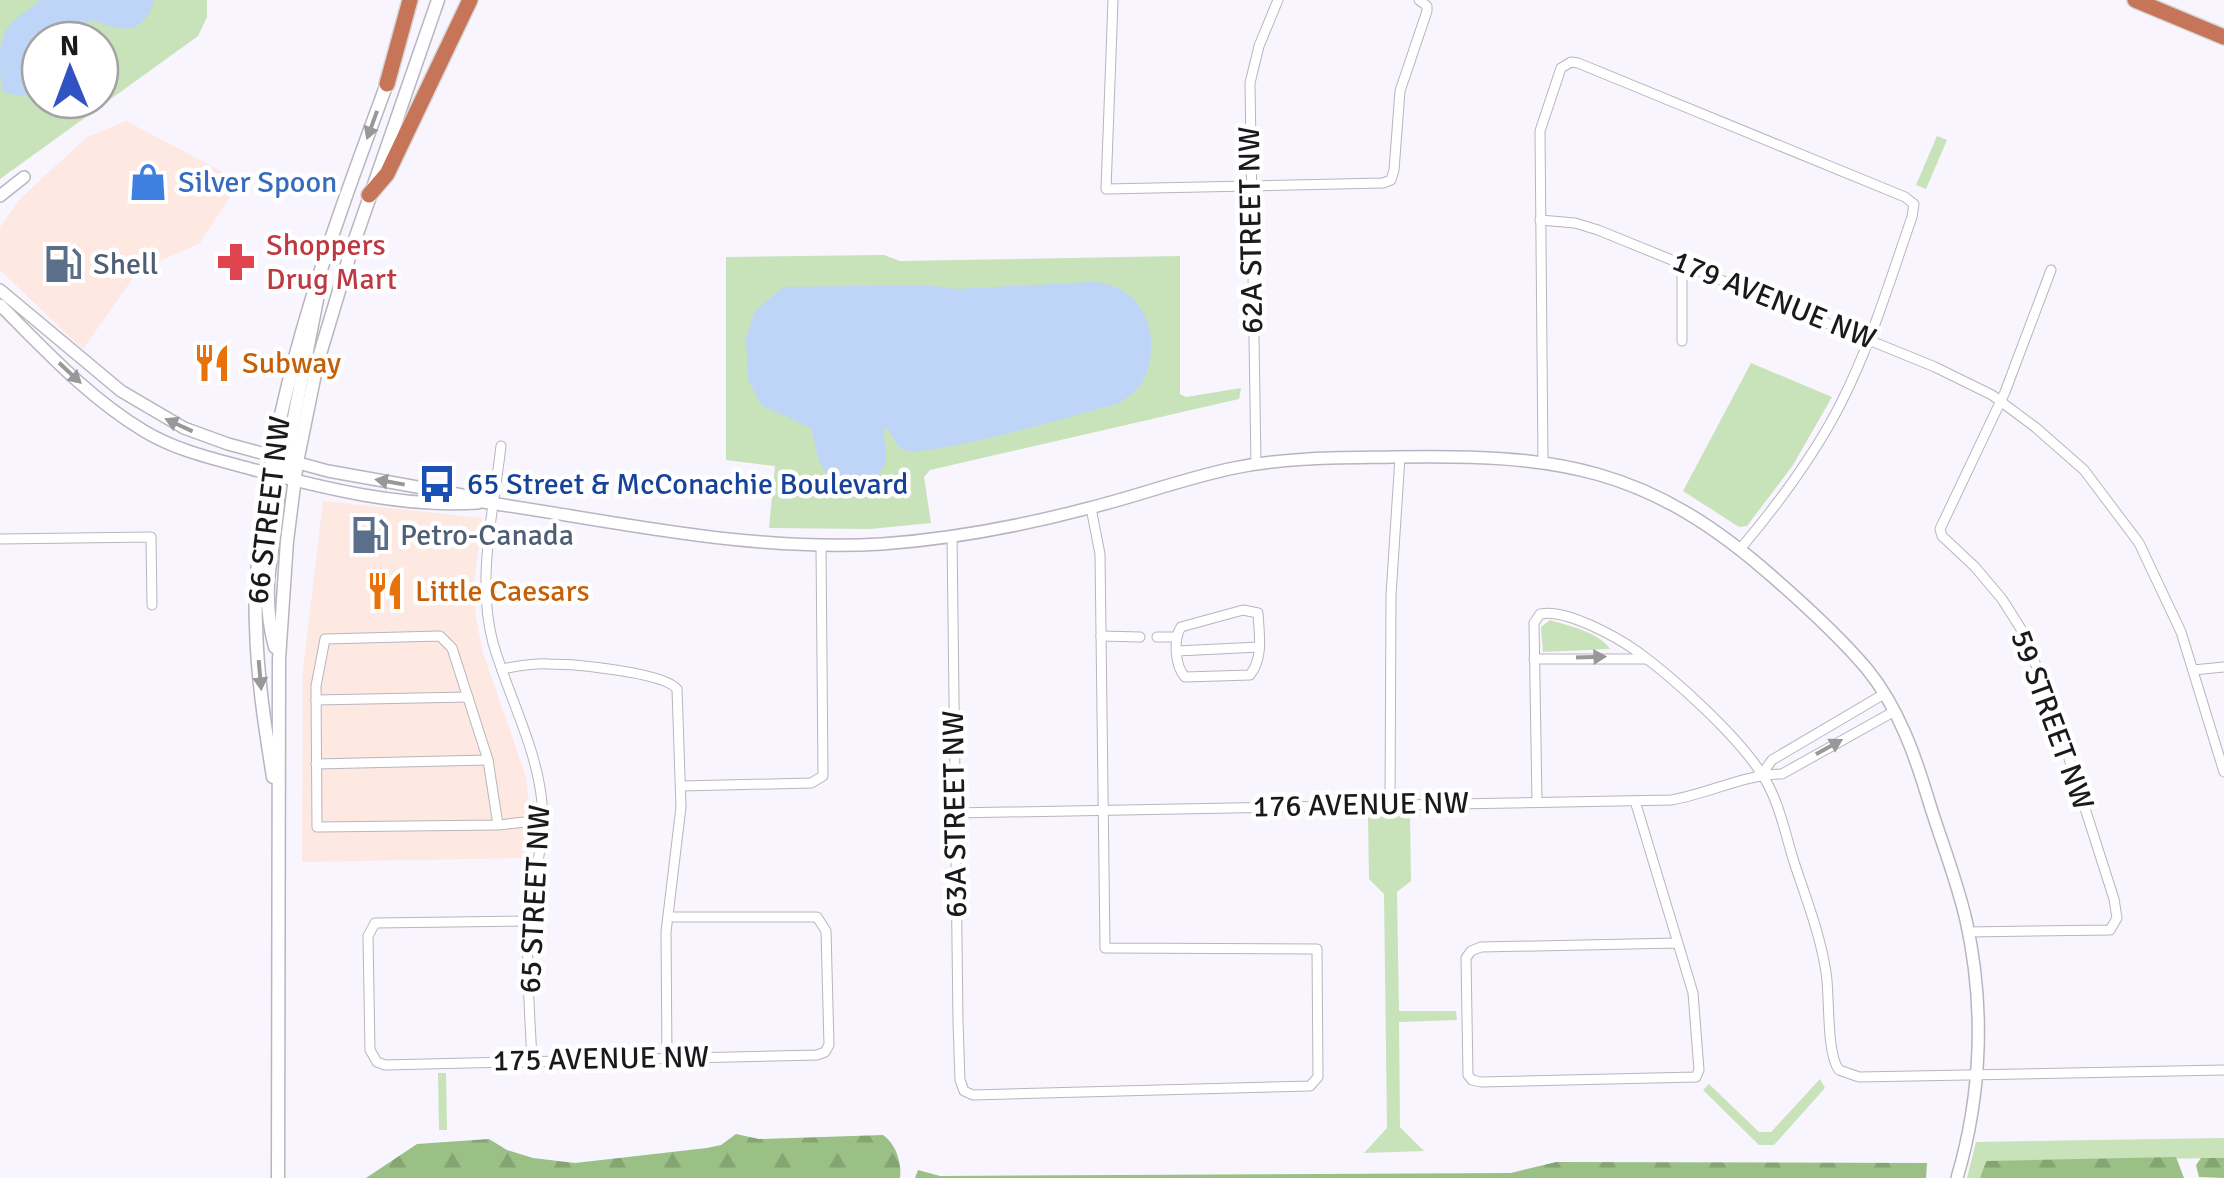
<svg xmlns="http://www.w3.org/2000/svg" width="2224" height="1178" viewBox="0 0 2224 1178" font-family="Signika,sans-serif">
	<defs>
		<pattern id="forest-firs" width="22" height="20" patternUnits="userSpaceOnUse" patternTransform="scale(2.5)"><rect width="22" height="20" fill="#9ac085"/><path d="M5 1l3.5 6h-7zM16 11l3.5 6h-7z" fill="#84a472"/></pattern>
	</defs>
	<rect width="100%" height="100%" fill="#f8f5ff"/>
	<g fill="#fde8e2">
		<polygon points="126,121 240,181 200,243 138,271 83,349 0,270 0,227 21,198 87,137"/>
		<polygon points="323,501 482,518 473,592 476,618 483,653 526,777 531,825 527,858 302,862 303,670"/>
	</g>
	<g fill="#c8e2ba" fill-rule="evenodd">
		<path d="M0 0H207V17L198 36 0 179ZM40 40H100V100H40Z"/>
		<polygon points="1937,136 1947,140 1926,189 1916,185"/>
		<polygon points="884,255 900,261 1180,256 1180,394 1186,397 1241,388 1239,399 930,470 924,477 931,523 870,529 769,528 775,466 726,460 726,257"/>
		<polygon points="1751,363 1832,397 1793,465 1747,526 1739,527 1683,491"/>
		<path d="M1550 620C1569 626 1599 632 1610 649L1543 652 1541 627Z"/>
		<polygon points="1368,816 1410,816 1411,881 1397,892 1399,1011 1456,1011 1457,1020 1399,1022 1400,1127 1424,1151 1364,1153 1387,1128 1384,894 1369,879"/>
		<polygon points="438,1073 446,1073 447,1130 439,1130"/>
		<polygon points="1820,1079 1825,1088 1774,1145 1759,1145 1703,1090 1709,1084 1759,1132 1771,1132"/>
		<polygon points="2224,1138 2224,1158 1986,1161 1980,1178 1967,1178 1976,1142"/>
	</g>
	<g fill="url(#forest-firs)">
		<path d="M736 1134 759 1139 883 1135C896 1144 902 1163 900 1178H366L417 1144 489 1139 507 1150 533 1158 575 1163 707 1148 721 1145Z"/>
		<polygon points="2176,1157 2184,1178 1980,1178 1986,1161"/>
		<polygon points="2201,1158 2224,1158 2224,1178 2199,1177 2196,1165"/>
		<polygon points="1556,1162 1927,1163 1926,1178 915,1178 918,1170 940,1176 1511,1173"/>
	</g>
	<g fill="#bed5f8">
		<path d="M40 0H154C142 39 121 30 91 20L61 40H40V85L33 94 18 96 3 92C0 81 0 71 0 59 0 23 16 21 40 0Z"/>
		<path d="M1092 282C1144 284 1164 338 1143 381 1139 390 1127 397 1120 403 1086 412 927 459 904 450 894 446 893 433 885 427L883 432C891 469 884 475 850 489 818 476 819 459 811 428L761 405 748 379 746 337 755 311 783 287 926 285 956 289Z"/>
	</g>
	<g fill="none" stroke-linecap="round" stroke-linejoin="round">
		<g stroke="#b8b5be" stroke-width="11">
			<g id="minor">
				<polyline points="1113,0 1106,189 1383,183 1391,180 1394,170 1400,91 1427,11 1427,6 1419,0"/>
				<polyline points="1540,220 1575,223 1598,230 1935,367 1992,395 2035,427 2084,470 2139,543 2181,632 2224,772"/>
				<polyline points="1682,263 1682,341"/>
				<path d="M501 446C494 509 476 579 493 643 508 695 537 748 542 803 546 844 531 883 528 923 526 969 530 1015 532 1061"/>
				<path d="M1543 462 1540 131 1561 68 1571 62 1578 63 1905 197 1914 204 1912 217C1890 280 1871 344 1841 403 1814 456 1779 503 1741 548"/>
				<polyline points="1256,464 1250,83 1259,46 1278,0"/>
				<polyline points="952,536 958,1022 960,1080 964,1091 973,1095 1310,1086 1318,1077 1317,949 1105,948 1100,554 1091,508"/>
				<polyline points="0,539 151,537 152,605"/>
				<path d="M1243 610 1258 613C1259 634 1264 657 1250 675L1185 677C1175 666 1173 639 1181 627Z"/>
				<polyline points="1101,636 1140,637"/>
				<polyline points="1157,637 1177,637"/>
				<polyline points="1177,651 1259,647"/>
				<polyline points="1534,659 1646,659"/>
				<path d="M502 669C518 666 533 663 549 664 573 664 663 672 677 689L681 807 666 932 667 1058"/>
				<polyline points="2193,670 2224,667"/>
				<polyline points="316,700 468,697"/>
				<polyline points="316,764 488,760"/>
				<polyline points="1762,774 1772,760 1884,694"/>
				<polyline points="681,786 811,783 823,776 821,546"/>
				<polyline points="1635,801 1693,993 1699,1070 1696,1077 1481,1082 1472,1080 1468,1075 1466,958 1471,951 1481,947 1678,943"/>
				<path d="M1537 802 1534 623 1540 614C1565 608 1617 637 1638 652 1675 679 1739 737 1763 776 1779 801 1785 833 1794 862 1806 898 1820 934 1826 972 1830 996 1826 1053 1839 1070L1859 1077 2224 1070"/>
				<polyline points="1390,804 1391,595 1400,457"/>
				<path d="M955 813 1671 800C1708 794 1745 774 1782 774L1893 712"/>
				<polyline points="498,825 488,760 452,648 440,636 325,639 316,686 317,827 498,825 543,820"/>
				<polyline points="528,921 375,923 368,936 370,1050 377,1062 385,1065 817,1055 825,1052 829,1045 826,931 817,917 668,917"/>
				<polyline points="1968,932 2110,930 2117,918 2114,899 2050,699 2021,629 2002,599 1975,567 1942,536 1940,529 2005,392 2051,270"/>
			</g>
		</g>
		<g stroke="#b8b5be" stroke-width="14">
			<g id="tertiary">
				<polyline points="0,196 24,177"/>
				<path d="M0 290 121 391 184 428 228 444 328 471 462 495 483 502C615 521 747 552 882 544 952 539 1021 526 1089 508 1138 496 1185 478 1234 468 1287 457 1341 458 1394 457 1557 454 1648 466 1774 578 1806 606 1839 636 1867 669 1899 708 1916 758 1930 805 1942 843 1957 881 1966 920 1985 1005 1982 1094 1957 1178"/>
				<path d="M0 305C45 350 89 398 144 431 177 451 215 459 251 469 323 488 403 508 478 503"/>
			</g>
		</g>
		<g stroke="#b8b5be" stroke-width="15">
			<g id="secondary">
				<path d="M271 455C288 485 270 547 268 583 267 605 269 625 275 647"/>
				<polyline points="295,480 287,469 286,459 319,289"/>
				<path d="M273 777C265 727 257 676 256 625 254 589 259 553 263 518 282 364 336 222 389 78"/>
				<polyline points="278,1178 279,659 287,541 297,462 317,364 351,251 438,0"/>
			</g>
		</g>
		<g stroke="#d6d6d6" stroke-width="18">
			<g id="motorway">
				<polyline points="2135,0 2224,37"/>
				<polyline points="387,84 410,0"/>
				<polyline points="369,195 387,174 470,0"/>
			</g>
		</g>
		<use href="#minor" stroke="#fff" stroke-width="9"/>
		<use href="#tertiary" stroke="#fff" stroke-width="11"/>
		<use href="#secondary" stroke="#fff" stroke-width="12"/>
		<use href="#motorway" stroke="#c67558" stroke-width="15"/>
	</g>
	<defs><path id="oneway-solid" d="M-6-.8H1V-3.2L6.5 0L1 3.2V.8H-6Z" transform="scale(2.5)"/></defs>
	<g fill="#989899">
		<use href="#oneway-solid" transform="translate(372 125) rotate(110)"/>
		<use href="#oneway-solid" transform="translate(70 373) rotate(43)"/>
		<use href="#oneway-solid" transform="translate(179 425) rotate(-155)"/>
		<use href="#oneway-solid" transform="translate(390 482) rotate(-170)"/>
		<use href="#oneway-solid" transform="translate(1591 657) rotate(-2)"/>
		<use href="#oneway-solid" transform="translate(260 675) rotate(85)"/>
		<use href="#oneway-solid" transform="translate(1829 747) rotate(-29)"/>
	</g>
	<defs>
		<g id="shop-bare" transform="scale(3)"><path d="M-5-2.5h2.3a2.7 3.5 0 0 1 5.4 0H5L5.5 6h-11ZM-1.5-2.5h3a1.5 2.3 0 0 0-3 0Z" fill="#3f7fe0" stroke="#fff" stroke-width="2.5" paint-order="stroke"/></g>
		<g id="pharmacy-bare" transform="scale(3)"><path d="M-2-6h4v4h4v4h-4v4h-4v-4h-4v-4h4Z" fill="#e0444e" stroke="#fff" stroke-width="2.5" paint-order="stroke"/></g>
		<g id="fuel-bare" transform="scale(3)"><path d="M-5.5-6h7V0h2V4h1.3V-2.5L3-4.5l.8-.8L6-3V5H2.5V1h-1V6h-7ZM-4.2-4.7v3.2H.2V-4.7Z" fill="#5c6f8a" stroke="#fff" stroke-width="2.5" paint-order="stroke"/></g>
		<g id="restaurant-bare" transform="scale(3)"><path d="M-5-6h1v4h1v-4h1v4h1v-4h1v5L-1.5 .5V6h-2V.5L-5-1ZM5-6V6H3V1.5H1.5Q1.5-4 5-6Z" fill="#e8710a" stroke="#fff" stroke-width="2.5" paint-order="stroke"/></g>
		<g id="bus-bare" transform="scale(3)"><path d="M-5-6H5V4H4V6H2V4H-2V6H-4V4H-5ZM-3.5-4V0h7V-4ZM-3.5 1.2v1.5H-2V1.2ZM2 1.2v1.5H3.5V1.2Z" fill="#1a4fb4" stroke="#fff" stroke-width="2.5" paint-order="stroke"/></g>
	</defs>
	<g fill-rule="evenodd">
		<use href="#shop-bare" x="148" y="182"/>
		<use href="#pharmacy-bare" x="236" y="262"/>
		<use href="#fuel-bare" x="63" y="264"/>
		<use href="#restaurant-bare" x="212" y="363"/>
		<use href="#bus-bare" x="437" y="484"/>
		<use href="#fuel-bare" x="370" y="535"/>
		<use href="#restaurant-bare" x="385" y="591"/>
	</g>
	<g text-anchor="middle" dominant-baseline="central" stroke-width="9" stroke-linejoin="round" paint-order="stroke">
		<g font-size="30" fill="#366cbe" stroke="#fff" text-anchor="start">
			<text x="178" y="182">Silver Spoon</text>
		</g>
		<g font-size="30" fill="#1a191c" stroke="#fff">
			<text transform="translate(1251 230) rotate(-91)">62A STREET NW</text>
			<text transform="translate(1774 300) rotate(22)">179 AVENUE NW</text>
			<text transform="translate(269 510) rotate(-83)">66 STREET NW</text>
			<text transform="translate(2052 720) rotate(70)">59 STREET NW</text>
			<text transform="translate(1361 805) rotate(-1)">176 AVENUE NW</text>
			<text transform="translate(955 814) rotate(-91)">63A STREET NW</text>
			<text transform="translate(535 899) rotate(-87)">65 STREET NW</text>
			<text transform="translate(601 1059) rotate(-1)">175 AVENUE NW</text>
		</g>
		<g font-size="30" fill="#be3a42" stroke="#fff" text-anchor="start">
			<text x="266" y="245">Shoppers<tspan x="266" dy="34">Drug Mart</tspan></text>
		</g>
		<g font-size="30" fill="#4e5e75" stroke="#fff" text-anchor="start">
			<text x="93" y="264">Shell</text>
			<text x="400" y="535">Petro-Canada</text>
		</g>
		<g font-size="30" fill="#c56008" stroke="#fff" text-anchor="start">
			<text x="242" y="363">Subway</text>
			<text x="415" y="591">Little Caesars</text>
		</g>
		<g font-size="30" fill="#164399" stroke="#fff" text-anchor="start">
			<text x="467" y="484">65 Street &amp; McConachie Boulevard</text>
		</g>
	</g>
	<g transform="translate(70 70) rotate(359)"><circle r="48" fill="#ffffff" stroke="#a3a3a4" stroke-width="2.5"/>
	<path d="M0-8L18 38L0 25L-18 38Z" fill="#3052c2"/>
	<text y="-15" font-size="28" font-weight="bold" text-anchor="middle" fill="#1a191c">N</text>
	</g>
</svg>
